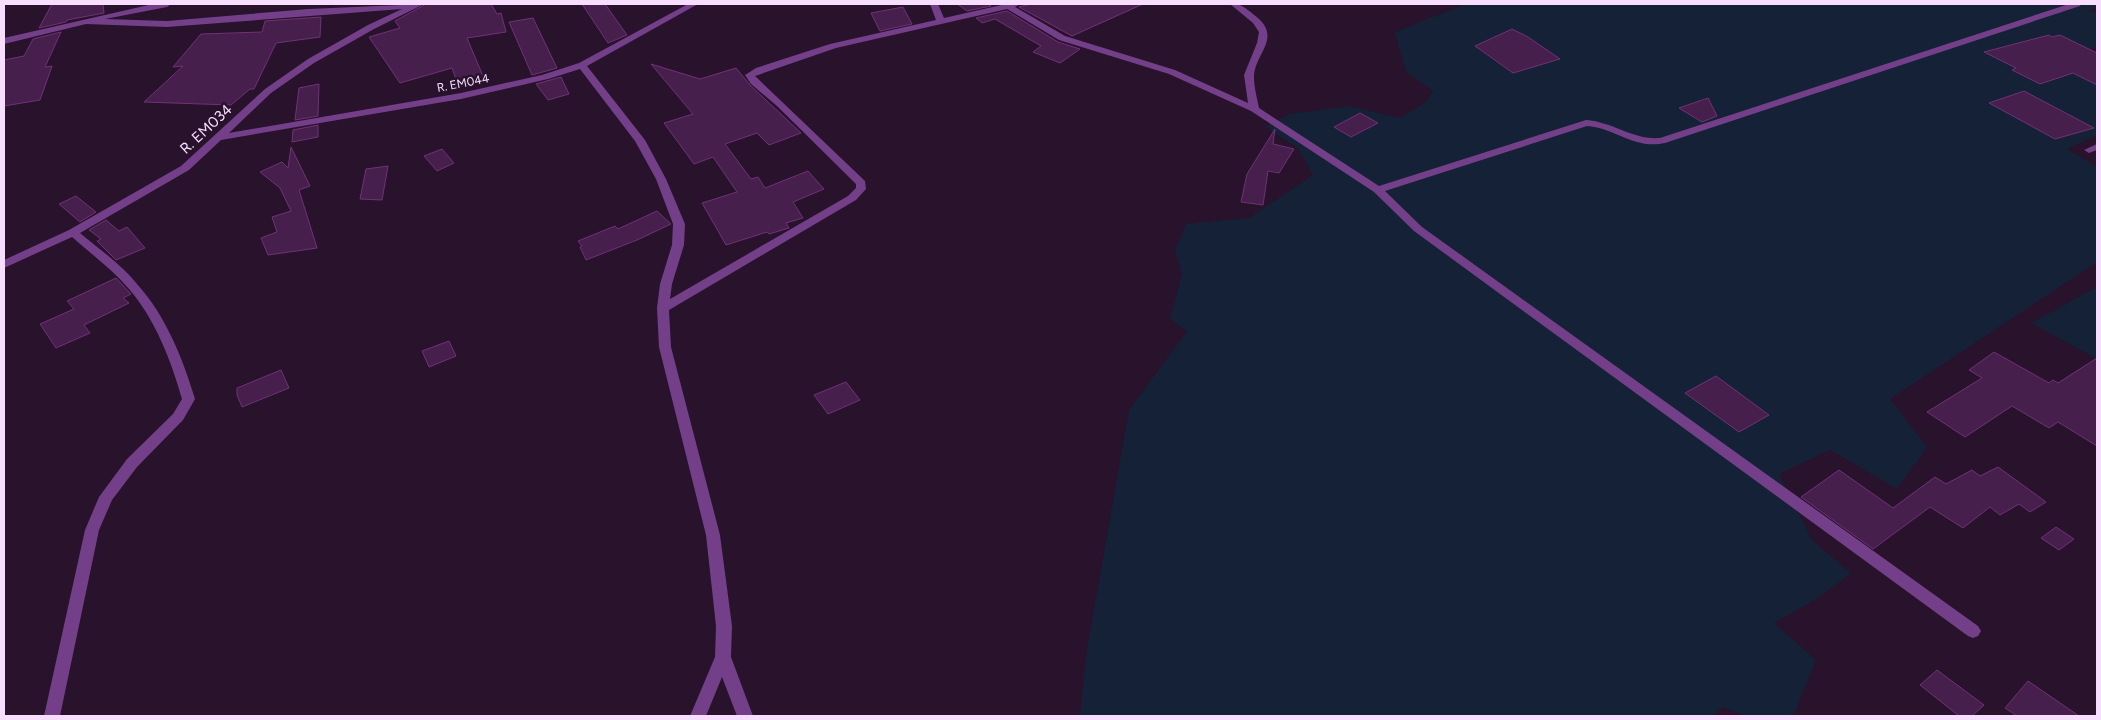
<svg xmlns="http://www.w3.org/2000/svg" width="2101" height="720" viewBox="0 0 2101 720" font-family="Figtree,sans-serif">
	<rect width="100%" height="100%" fill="#28122c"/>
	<g fill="#152136">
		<polygon points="1465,4 1633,4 1641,5 1643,4 2097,4 2097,8 2087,11 2097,13 2097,47 2066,56 2097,74 2097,135 2067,149 2097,167 2097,262 1890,399 1927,447 1897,489 1830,450 1779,474 1812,540 1851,573 1818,598 1774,623 1816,660 1794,714 1788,716 1745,716 1722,707 1714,716 1080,716 1086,655 1129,410 1187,331 1170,319 1182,273 1175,250 1186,224 1249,218 1313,175 1298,148 1265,127 1289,114 1350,106 1400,118 1426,102 1433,91 1406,72 1395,32"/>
		<polygon points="2097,287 2097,359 2031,323"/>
	</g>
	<g fill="#471f4c" stroke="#6f3277">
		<polygon points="52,4 103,4 104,13 67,20 66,22 39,28"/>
		<polygon points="426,4 491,4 497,14 501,13 506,32 467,38 483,76 457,82 452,68 400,83 369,37 400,28 395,21"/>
		<polygon points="582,4 605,4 627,35 608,43"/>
		<polygon points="957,4 988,4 991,6 967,11"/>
		<polygon points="1031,4 1143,4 1072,36 1019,7"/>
		<polygon points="903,7 912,24 880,31 871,13"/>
		<polygon points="1007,11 1058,42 1080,49 1060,63 1033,52 1041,46 995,19 982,23 976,18"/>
		<polygon points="321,17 320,37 276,43 254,89 250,89 231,105 144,102 183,66 173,67 201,34 262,32 265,21"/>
		<polygon points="533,18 557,68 532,75 509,22"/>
		<polygon points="1512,29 1528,37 1560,59 1513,73 1475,46"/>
		<polygon points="61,32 45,67 52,66 40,100 4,106 4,60 24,56 33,39"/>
		<polygon points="2049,35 2052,37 2060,35 2097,53 2097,85 2073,73 2040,84 2012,70 2016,68 1984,52"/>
		<polygon points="651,64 700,79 736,68 750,85 801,133 769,145 757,133 725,144 751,179 758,177 765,188 808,171 824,189 793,202 803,218 786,223 789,228 769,234 767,232 726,245 702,203 737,192 713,157 694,164 664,123 693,114"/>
		<polygon points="561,77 569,94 548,100 536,84"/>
		<polygon points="319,84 318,116 295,120 299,88"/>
		<polygon points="2024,91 2094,128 2055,139 1989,103"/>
		<polygon points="1708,98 1717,116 1702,122 1679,108"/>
		<polygon points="1360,113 1378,123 1351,137 1334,127"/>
		<polygon points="318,125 318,137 292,142 293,130"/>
		<polygon points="1275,129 1273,144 1294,149 1279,173 1268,171 1263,205 1241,202 1247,174"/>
		<polygon points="291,147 310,186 299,190 317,248 268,255 261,238 277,232 272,217 291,211 280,188 260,172 282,162 288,168"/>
		<polygon points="442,149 454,163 437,171 424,156"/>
		<polygon points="388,166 382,200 360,199 366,169"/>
		<polygon points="76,196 96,212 80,222 59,204"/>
		<polygon points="657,211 671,224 637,240 586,260 580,247 582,246 578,241 615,226 618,229"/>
		<polygon points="106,220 119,231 127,227 145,248 116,260 97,241 101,239 89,230"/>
		<polygon points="116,278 131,294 123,298 129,303 84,325 90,333 56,348 40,324 74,309 67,301"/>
		<polygon points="449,341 456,356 429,367 422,351"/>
		<polygon points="1994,352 2049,383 2053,380 2058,383 2097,358 2097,446 2058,422 2049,428 2012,406 1965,437 1927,412 1982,378 1969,370"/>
		<polygon points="281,370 289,388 242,407 237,395 237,388"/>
		<polygon points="1716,376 1769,415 1739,432 1685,393"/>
		<polygon points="846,382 860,400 828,414 814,395"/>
		<polygon points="1998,467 2046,502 2030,512 2019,504 2000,515 1990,507 1963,528 1930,507 1873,549 1801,497 1839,470 1893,508 1935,477 1946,484 1972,470 1980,476"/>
		<polygon points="2056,527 2074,539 2059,550 2041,538"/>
		<polygon points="1937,670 1984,705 1972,716 1959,716 1920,685"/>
		<polygon points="2028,681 2079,716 2017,716 2005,708"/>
	</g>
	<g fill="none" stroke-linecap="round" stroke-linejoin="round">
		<g fill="#743f89" fill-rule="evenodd">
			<path d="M153 4H171L167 7 105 19 167 21 308 9 424 4 374 29 314 63 271 93 229 133 461 93 542 75 579 63 688 4H698L587 66 645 140 666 179 685 224 684 245 672 284 670 299 848 196 856 188V184L777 106 751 84 745 75 756 68 830 44 936 20 930 4H938L944 18 1006 4H1020L1015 7 1065 36 1175 70 1248 103 1244 75 1257 43 1259 32 1253 23 1230 4C1240 3 1245 8 1253 14 1285 37 1254 53 1254 77 1254 87 1257 98 1259 108L1379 186 1586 120C1614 122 1632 140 1660 138L2069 4H2081L2080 6 1665 143C1635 150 1615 128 1587 126L1385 191 1422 227 1978 626 1981 631 1978 636 1973 638 1968 636 1414 231 1374 192 1251 111 1169 74 1059 40 1007 9 836 48 755 76 865 181 866 189 856 200 669 310 671 347 720 535 732 626 731 657 753 716H737L722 677 706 716H690L715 657 716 626 706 535 659 347 657 308 660 284 672 245 673 224 656 179 635 141 580 69 548 79 461 99 221 140 189 170 80 233C99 249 121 264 137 284 166 316 183 359 195 399L183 420 137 467 112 500 99 530 60 716H44L85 530 99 497 127 459 173 414 182 399C171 360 155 319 129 289 112 269 91 254 72 237L4 268V260L69 230 181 166 265 89 308 59 368 25 402 9 167 27 86 24 4 44V38Z"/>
			<polygon points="2097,144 2097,150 2089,153 2084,150"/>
		</g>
	</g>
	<g text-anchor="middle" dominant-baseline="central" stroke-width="5" stroke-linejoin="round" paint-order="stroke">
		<g font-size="12" fill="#f7defe" stroke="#28122c">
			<text transform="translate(463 83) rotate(-11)">R. EM044</text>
		</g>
		<g font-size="15" fill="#f7defe" stroke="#28122c">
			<text transform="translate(206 129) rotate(-43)">R. EM034</text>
		</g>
	</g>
	<rect width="2101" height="720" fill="none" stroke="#f7defe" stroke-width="10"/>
</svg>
